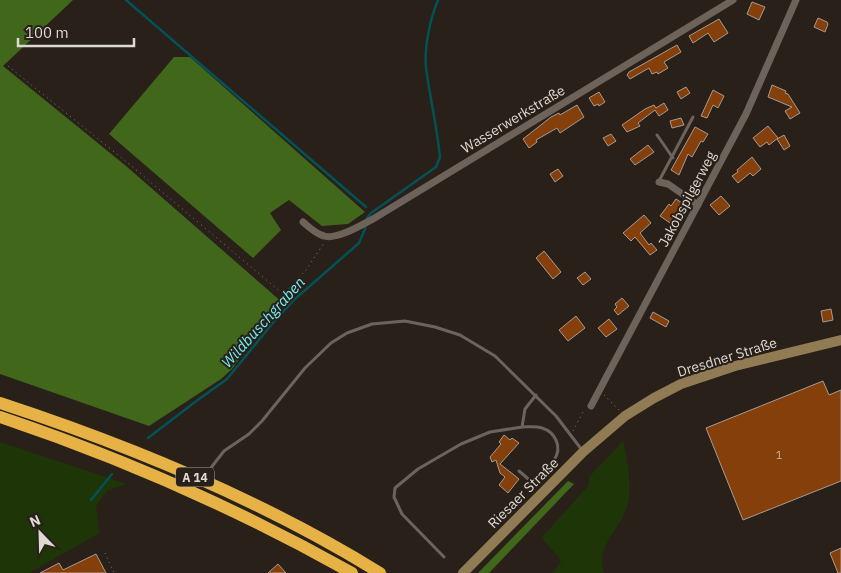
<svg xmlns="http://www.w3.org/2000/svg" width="841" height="573" viewBox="0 0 841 573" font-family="'IBM Plex Sans',sans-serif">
	<rect width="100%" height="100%" fill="#292019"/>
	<g fill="#1e3507">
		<path d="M623 441C628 459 633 492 626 510 618 531 595 548 604 573H552L561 562C557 552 547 547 542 537L589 485V477Z"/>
		<polygon points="0,442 127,484 107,491 96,506 100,533 29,573 0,573"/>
	</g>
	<g fill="#41671b">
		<polygon points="0,0 73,0 3,66 126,166 283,303 258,333 232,369 221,379 149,426 0,374"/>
		<polygon points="174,57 190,57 365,212 348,224 322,226 289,200 270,213 281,230 253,258 109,134"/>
		<polygon points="568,481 574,484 489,573 478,573"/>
	</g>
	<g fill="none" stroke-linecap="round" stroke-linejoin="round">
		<g stroke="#025257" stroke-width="2.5">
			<polyline points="126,0 366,207"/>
			<path d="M148 438 195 402 227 379 276 319 295 299 359 243 365 229 367 218 371 213 436 167 440 157C437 127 430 98 426 68 424 48 430 19 438 0"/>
			<polyline points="91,500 112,474"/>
		</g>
	</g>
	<g fill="#843f0a" stroke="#a89b93">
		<polygon points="752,2 765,7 759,20 747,14"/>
		<polygon points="818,18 827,22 828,24 825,32 814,27"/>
		<polygon points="719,19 728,33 714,42 708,33 693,43 689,36"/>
		<polygon points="677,45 681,52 664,62 668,68 658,74 657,72 652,74 649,68 630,79 627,75 629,72"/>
		<polygon points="772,85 786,91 785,93 788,94 800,113 790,119 785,111 792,107 768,97"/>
		<polygon points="686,87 690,93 681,99 677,92"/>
		<polygon points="713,90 724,96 718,108 713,105 707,118 701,116"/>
		<polygon points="599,92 605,102 599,106 598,104 594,106 589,98"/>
		<polygon points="664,103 668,110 659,116 655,110 638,123 640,126 627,132 622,125 645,109 654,105 656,108"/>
		<polygon points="577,105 584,117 560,133 557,128 536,140 537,142 529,148 523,139 551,117 559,113 560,115"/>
		<polygon points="681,118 684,125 672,128 670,121"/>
		<polygon points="768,126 778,138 769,145 767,142 760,147 753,138"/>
		<polygon points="695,127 708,134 703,142 701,141 692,157 688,154 679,175 671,170"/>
		<polygon points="611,134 616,141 608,146 603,138"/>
		<polygon points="784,135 790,146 784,150 777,139"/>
		<polygon points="648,145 654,152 635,165 630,159"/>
		<polygon points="752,157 761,169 753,176 750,173 738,183 732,176 738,172 737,170"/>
		<polygon points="558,169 563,176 555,182 550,174"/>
		<polygon points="721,196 730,206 719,215 710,205"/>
		<polygon points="676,199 682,203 677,209 682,213 673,225 660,216 669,204 671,206"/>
		<polygon points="644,215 651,223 640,233 649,245 651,243 657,250 650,255 635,237 631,241 623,233"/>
		<polygon points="544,251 561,272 553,279 536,258"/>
		<polygon points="585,272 591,279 583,285 577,278"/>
		<polygon points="622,298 629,306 618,315 614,310 617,307 615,304"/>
		<polygon points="831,309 833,320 823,322 821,311"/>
		<polygon points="653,312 669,321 666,327 650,318"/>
		<polygon points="576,316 585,328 568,341 559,330"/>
		<polygon points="609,319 617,329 606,337 598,328"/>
		<polygon points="823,381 829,395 841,390 841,481 743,520 706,428"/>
		<polygon points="504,435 510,440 512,438 519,443 500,464 519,479 508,493 499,485 505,477 500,473 496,460 492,462 490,457 501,444 499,442"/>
		<polygon points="841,548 841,573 838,573 830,553"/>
		<polygon points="96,554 106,573 40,573 59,563 63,570"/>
		<polygon points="278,564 286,573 268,573"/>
	</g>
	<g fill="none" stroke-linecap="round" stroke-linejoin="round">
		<g stroke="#817973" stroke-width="1" stroke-dasharray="1 4" stroke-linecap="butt">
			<polyline points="8,66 128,163 283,294 306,270 324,243"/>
			<polyline points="604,395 619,410"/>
			<polyline points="573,431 584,410"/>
			<polyline points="105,553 114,573"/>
		</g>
		<g stroke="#6d635a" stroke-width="3">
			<polyline points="657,135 673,158"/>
			<polyline points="659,181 693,117"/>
			<path d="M519 471 533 483C539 475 548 468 554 460 563 447 555 432 542 428 536 426 529 427 522 427L525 409 536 395"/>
			<polyline points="203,478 224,451 249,434 262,421 305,368 331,343 347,333 372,324 405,321 435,327 460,335 495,356 556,416 582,450"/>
			<polyline points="444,557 402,514 394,497 395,488 418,469 461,444 490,432 522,427"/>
		</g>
		<g stroke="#6d635a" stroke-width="7">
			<polyline points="659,182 668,184 698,205"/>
			<path d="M303 222C309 227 316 234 324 236 337 240 361 225 373 219L733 0"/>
			<polyline points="591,406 746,114 796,0"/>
		</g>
		<polyline stroke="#917b54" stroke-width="10" points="463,573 583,452 625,416 654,398 681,384 735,366 841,340"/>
		<g stroke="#e6b246" stroke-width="12">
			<path d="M0 403C131 446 262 500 380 573"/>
			<path d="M0 417C122 458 240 510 352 573"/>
		</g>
	</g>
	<g text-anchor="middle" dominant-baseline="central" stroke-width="4" stroke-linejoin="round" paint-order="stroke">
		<g font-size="11" fill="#c8b2a2">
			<text x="779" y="455">1</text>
		</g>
		<rect fill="#292019" stroke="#a8a29c" stroke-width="1" x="176" y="467.5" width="38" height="19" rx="4"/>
		<g font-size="12" font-weight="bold" fill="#dfd9d4">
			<text x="195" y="477">A 14</text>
		</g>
		<g font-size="14" fill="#dfd9d4" stroke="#292019">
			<text transform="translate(513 119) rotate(-31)">Wasserwerkstraße</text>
			<text transform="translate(687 199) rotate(-62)">Jakobspilgerweg</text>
			<text transform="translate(727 357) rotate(-17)">Dresdner Straße</text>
			<text transform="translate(523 493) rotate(-45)">Riesaer Straße</text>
		</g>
		<g font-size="15" font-style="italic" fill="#70eff9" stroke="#292019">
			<text transform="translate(263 322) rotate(-48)">Wildbuschgraben</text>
		</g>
	</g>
	<g transform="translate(40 533) rotate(337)" stroke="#292019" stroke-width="4" paint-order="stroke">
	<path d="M0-4L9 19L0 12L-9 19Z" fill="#dfd9d4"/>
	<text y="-8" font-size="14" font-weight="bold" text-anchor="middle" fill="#dfd9d4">N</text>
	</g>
	<path d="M18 38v8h116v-8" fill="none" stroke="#dfd9d4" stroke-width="2.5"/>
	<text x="25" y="38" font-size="15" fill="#dfd9d4" stroke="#292019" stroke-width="4" paint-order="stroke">100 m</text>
</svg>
